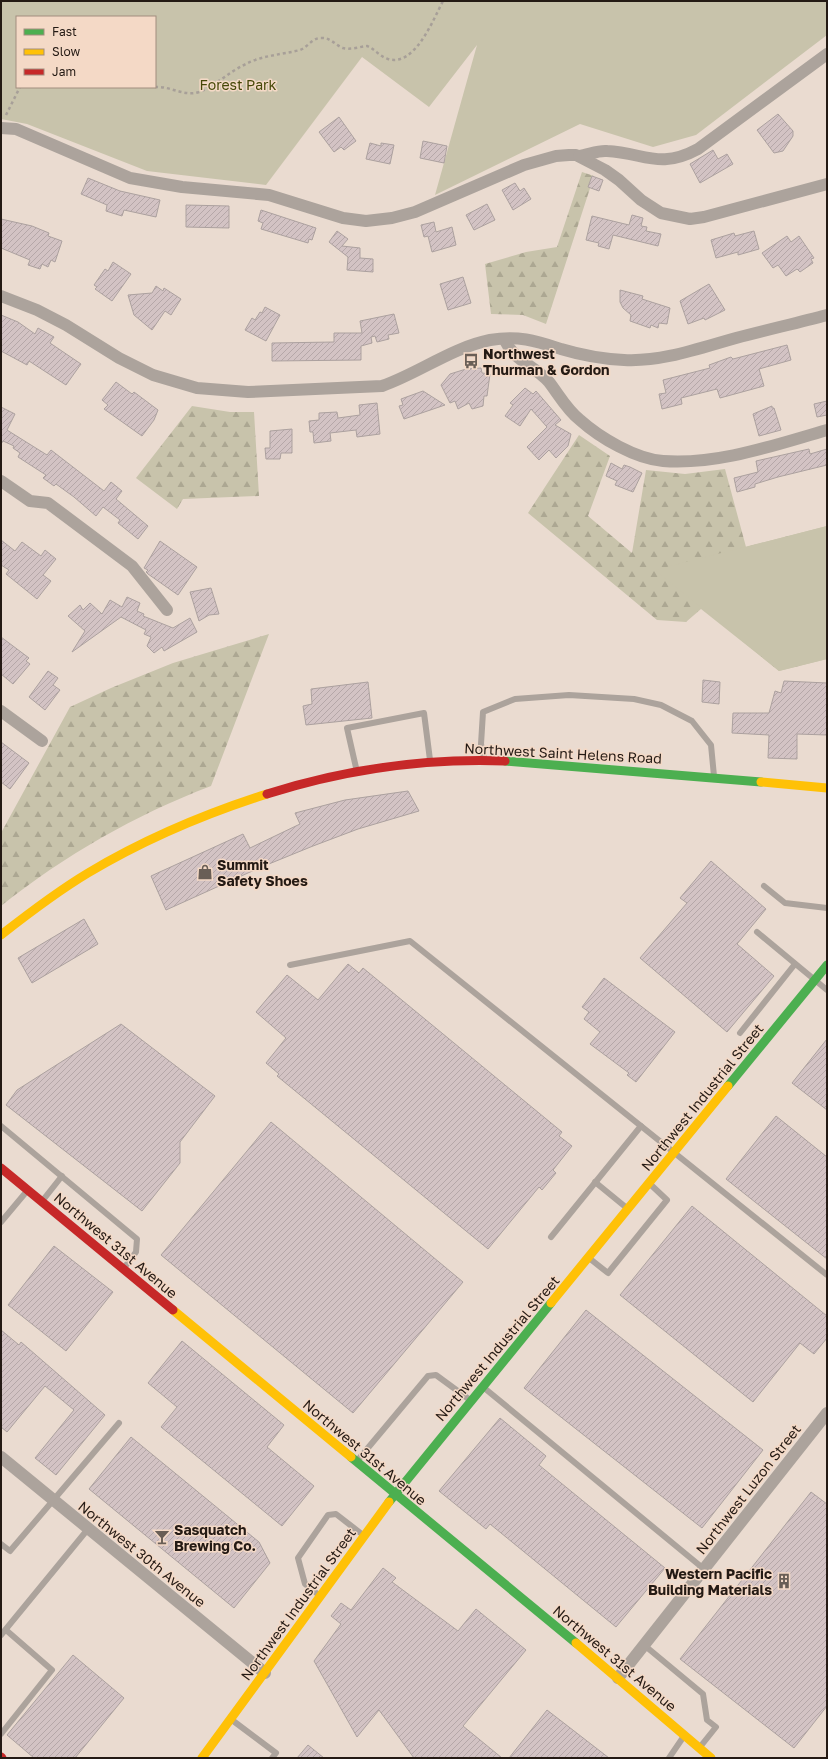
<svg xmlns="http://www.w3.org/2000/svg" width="828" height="1759" viewBox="0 0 828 1759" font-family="'Golos Text',sans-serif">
	<defs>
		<pattern id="forest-firs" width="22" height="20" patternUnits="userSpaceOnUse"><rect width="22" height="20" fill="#c8c3ab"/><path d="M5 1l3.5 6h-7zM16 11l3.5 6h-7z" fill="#aca792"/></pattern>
		<pattern id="building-hatch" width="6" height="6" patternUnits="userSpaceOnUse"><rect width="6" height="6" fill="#d3c3c4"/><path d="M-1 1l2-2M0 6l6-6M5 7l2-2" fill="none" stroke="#b5a7a8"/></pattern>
	</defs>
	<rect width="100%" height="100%" fill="#eadbd0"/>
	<g fill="url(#forest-firs)">
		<polygon points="582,172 594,176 546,324 523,315 491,314 485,264 526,252 557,247"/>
		<polygon points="192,406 230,412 254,412 259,496 183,499 177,509 136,478"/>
		<polygon points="579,435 610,456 588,516 632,553 646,470 685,474 725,469 746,547 827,526 827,659 779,671 701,609 686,622 657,620 528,513"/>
		<path d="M269 634 211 786C135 815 65 855 1 906V833L70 707 111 688 173 663Z"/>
	</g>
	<g fill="#c8c3ab" fill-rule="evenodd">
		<path d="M1 1H827V35L696 135 653 147 580 124 435 195 477 45 429 107 362 57 266 185 147 171 27 124 1 119ZM17 17H155V87H17Z"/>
		<polygon points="827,526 827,659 779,671 655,570"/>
	</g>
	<g fill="url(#building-hatch)" stroke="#aca19f">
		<polygon points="778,114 793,131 793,136 783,151 774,153 757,130"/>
		<polygon points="339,117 356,141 344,150 341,147 334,152 319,132"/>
		<polygon points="423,141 447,146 444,163 420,158"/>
		<polygon points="370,143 381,146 381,143 394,145 390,164 366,159"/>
		<polygon points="713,150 718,159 727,154 733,164 700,183 690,164"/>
		<polygon points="592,176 603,180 599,191 588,187"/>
		<polygon points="88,178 120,191 160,200 156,217 124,210 122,216 106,211 107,205 81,194"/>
		<polygon points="515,183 520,191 524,188 531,199 513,210 502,190"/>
		<polygon points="487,204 495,220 474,230 466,215"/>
		<polygon points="186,205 229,206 229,228 186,227"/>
		<polygon points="261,210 316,228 312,240 309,239 308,243 261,229 263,223 258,221"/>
		<polygon points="632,215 643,218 641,226 647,227 646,231 661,234 658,246 613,235 609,249 598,246 599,243 586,240 592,216 629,225"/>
		<polygon points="1,219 32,226 49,233 48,236 62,241 55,262 51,260 48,267 42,264 40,269 28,265 30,260 1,248"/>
		<polygon points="434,222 436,232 452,227 456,245 432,252 428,236 424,237 421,225"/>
		<polygon points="337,231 348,239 342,246 360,248 360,258 373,259 373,272 347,270 348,257 329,242"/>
		<polygon points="754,231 759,249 738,255 738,252 716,258 711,240 734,233 735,236"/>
		<polygon points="787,236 791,242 799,236 814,258 811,259 813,263 800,272 797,269 786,276 778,265 773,268 762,253"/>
		<polygon points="113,262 131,274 112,301 95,289 97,287 94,285 105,269 108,271"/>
		<polygon points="463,277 471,303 448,310 440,284"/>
		<polygon points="709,284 725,310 705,320 704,318 688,324 680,301"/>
		<polygon points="156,286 163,291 164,288 181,299 171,315 165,311 152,330 134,315 128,295 152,293"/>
		<polygon points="620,290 643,296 642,299 670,308 667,324 659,323 658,328 651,325 650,328 630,321 631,315 623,308 620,302"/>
		<polygon points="265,307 280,315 266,341 245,330 252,318 255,320 260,312 262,313"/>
		<polygon points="394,314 399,333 388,335 389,339 377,342 375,336 371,337 372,343 361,346 361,360 272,361 272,343 334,342 334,333 362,333 360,321"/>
		<polygon points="1,315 18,322 35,334 38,328 54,337 50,343 81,364 66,385 29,361 27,365 1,351"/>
		<polygon points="787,345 791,360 759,369 764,386 720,398 717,389 681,398 682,404 662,409 659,394 666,393 663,380 710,368 709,365 731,357 733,359"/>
		<polygon points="481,368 482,373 490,374 487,396 484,396 483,406 472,409 469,403 458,409 455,401 450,403 441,385 450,374 466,369"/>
		<polygon points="116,382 132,394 134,392 158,410 154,420 142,436 104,409 108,405 102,400"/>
		<polygon points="525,388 533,394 536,391 561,420 555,425 571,434 568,446 556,458 549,450 539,460 527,447 547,427 531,409 520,426 505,416 513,405 510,403"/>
		<polygon points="423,391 445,405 404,419 399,406 403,405 401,399"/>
		<polygon points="827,401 827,415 817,417 814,404"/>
		<polygon points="377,403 380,434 357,437 356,430 330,433 331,441 314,443 313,432 310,432 309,421 319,420 319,413 337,412 338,418 360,415 359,405"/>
		<polygon points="772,406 772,408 774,408 781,430 759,436 753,414"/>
		<polygon points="1,407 15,414 7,430 47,455 51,450 104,491 111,482 122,491 116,499 148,526 138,539 118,523 120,520 103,507 96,516 74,497 56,484 54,486 43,478 46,475 18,457 20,453 13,448 14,446 3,441 1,444"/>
		<polygon points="292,429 292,453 281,453 280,459 266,459 265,448 270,448 270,431"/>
		<polygon points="809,449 810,454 827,449 827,465 778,477 755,484 755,487 737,492 734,478 758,472 756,461"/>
		<polygon points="611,463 622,469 624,465 630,467 642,473 633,492 615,485 617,481 606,476"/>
		<polygon points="1,540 15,551 22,542 41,556 45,550 56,559 43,575 51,581 37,599 6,574 9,570 1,565"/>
		<polygon points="160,541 197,567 178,595 148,574 146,572 148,570 144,568"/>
		<polygon points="211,588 219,614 209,615 199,621 190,592"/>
		<polygon points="127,597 140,603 137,611 144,614 143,616 173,628 190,618 197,632 164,651 162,647 154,653 147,646 151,637 144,634 146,630 121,617 72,652 85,631 68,616 80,605 83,610 90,603 102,614 110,600 122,607"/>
		<polygon points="1,637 29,658 26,661 30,664 13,684 1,674"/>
		<polygon points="48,671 58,678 53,685 60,690 45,710 29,697"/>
		<polygon points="703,680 720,682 719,704 702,702"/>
		<polygon points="784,681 827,683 827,735 797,734 797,759 768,758 769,735 732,733 733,713 769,713 775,691 781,693"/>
		<polygon points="368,682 372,718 306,725 303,706 312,704 311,689"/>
		<polygon points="1,742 29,763 10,789 1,782"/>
		<polygon points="408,791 419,811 358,829 313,846 259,868 166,910 151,876 243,834 250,848 300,824 295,813 345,800"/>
		<polygon points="711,861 766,909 737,944 774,976 727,1032 640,958 687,903 680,898"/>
		<polygon points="84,919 98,944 32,983 18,958"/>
		<polygon points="348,964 359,973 363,968 562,1132 559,1136 572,1146 553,1170 556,1173 542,1190 539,1187 488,1249 277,1076 279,1074 266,1063 286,1038 256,1012 287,975 318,1000"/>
		<polygon points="604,978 675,1032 636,1082 627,1075 629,1073 590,1044 600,1032 584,1019 589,1012 582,1007"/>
		<polygon points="121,1024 215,1096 180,1142 180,1163 142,1211 6,1105 17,1090"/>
		<polygon points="827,1039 827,1110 792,1083"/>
		<polygon points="776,1116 827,1157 827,1259 726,1179"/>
		<polygon points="271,1122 463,1282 353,1413 161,1255"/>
		<polygon points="692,1206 827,1316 827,1338 814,1354 800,1343 753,1402 620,1295"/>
		<polygon points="54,1246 113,1292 66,1351 8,1305"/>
		<polygon points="586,1310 763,1450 702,1528 524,1388"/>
		<polygon points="1,1330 19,1345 21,1342 105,1415 56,1475 35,1458 74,1410 45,1386 7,1432 1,1427"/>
		<polygon points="182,1341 284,1425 267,1447 314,1486 282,1526 161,1427 177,1407 148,1383"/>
		<polygon points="500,1418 546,1456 539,1465 665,1568 616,1627 490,1524 486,1529 439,1491"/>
		<polygon points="131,1437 259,1542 270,1563 234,1608 89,1489"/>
		<polygon points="811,1492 827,1504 827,1706 794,1748 680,1659"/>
		<polygon points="383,1568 396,1578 392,1582 458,1631 476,1609 526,1650 463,1726 502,1758 414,1758 379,1710 357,1737 314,1661 341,1624 331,1616 341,1603 351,1610"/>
		<polygon points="73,1655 124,1698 75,1758 34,1758 7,1735"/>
		<polygon points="547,1710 609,1758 509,1758"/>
		<polygon points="308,1745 324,1758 297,1758"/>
	</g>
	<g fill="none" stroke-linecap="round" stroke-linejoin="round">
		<g stroke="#a79f98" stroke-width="2.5" stroke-dasharray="3 3" stroke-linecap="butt">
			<path d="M155 87C171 86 184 97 199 92 215 86 229 72 244 65 262 55 281 55 300 50 308 47 312 38 321 38 330 37 335 45 343 48 350 50 359 47 367 46 375 49 379 56 388 59 415 67 433 20 443 1"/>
			<polyline points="6,115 20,87"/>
		</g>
		<g stroke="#aca39c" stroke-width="6">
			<polyline points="484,758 481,744 483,712 515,699 569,695 634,699 661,705 692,721 711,745 714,776"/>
			<polyline points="357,772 347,728 424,713 430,760"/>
			<polyline points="764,886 785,903 827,908"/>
			<polyline points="757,932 827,990"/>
			<polyline points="290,965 410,941 827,1275"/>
			<polyline points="740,1033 795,964"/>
			<polyline points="1,1126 137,1239 136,1252 124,1268"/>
			<polyline points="595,1182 628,1209"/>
			<polyline points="43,1200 62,1176"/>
			<polyline points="1,1222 27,1191"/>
			<polyline points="551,1237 641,1126"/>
			<polyline points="589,1258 608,1273 667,1200 650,1184"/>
			<polyline points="483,1387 704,1569"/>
			<polyline points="357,1461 428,1376 436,1375 470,1400"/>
			<polyline points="1,1544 10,1551 119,1423"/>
			<polyline points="320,1596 305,1584 298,1558 328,1515 336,1514 363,1535"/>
			<polyline points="1,1635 88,1529"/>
			<polyline points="644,1645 703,1694 707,1720 716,1727 700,1747"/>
			<polyline points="232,1720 276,1753 272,1758"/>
			<polyline points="1,1734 52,1670 6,1630"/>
			<polyline points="669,1758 684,1736"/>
		</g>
		<g stroke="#aca39c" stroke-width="12">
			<polyline points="1,128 16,129 130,178 182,187 269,195 343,218 366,221 392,218 415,212 524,165 556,156 569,155 576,155 605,170 619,180 641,200 661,213 690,219 704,217 827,184"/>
			<path d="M579 156C588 155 598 150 607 151 645 153 659 170 698 149L827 54"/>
			<path d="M1 296 37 310 66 325 119 358 153 375 197 388 248 392 382 386C419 373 451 348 490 340 518 335 536 341 561 349 581 355 603 359 624 360 662 362 700 348 736 338 766 330 797 323 827 315"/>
			<path d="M504 339C515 362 534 365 549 382 559 395 567 410 580 420 600 438 636 459 663 461 719 465 774 445 827 430"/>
			<polyline points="1,481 30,501 48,503 132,566 167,610"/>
			<polyline points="1,711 42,741"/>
			<polyline points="1,1457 265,1673"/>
			<polyline points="618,1678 827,1413"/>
		</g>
		<g stroke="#4caf50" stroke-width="9">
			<polyline points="505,761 761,782"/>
			<polyline points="728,1086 827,965"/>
			<polyline points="351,1457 576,1643"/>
			<polyline points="389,1502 551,1303"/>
		</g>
		<g stroke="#ffc107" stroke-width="9">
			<polyline points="761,782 827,788"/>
			<path d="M1 935C29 913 58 891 88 873 145 839 204 814 267 794"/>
			<polyline points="551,1303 728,1086"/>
			<polyline points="173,1310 351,1457"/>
			<polyline points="576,1643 711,1758"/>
			<polyline points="202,1758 389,1502"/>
		</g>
		<g stroke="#c62828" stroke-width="9">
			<path d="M267 794C343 770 425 758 505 761"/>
			<polyline points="1,1168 173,1310"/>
			<polyline points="1,1757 2,1758"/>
		</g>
	</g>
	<defs>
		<g id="bus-bare" transform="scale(1.2)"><path d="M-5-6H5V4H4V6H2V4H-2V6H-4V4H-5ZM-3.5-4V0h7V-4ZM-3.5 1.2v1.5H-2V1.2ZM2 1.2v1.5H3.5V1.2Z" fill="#695e56" stroke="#f4d9c6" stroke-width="2.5" paint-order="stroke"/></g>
		<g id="shop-bare" transform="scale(1.2)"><path d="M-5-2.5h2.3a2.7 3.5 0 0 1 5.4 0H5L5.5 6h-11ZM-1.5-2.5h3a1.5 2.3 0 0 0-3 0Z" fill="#695e56" stroke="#f4d9c6" stroke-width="2.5" paint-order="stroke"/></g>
		<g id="bar-bare" transform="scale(1.2)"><path d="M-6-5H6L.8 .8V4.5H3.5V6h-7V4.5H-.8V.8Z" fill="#695e56" stroke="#f4d9c6" stroke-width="2.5" paint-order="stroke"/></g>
		<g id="building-bare" transform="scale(1.2)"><path d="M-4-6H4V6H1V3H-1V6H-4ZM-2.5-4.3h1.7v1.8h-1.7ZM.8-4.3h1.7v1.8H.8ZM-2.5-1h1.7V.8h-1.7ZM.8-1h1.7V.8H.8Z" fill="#695e56" stroke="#f4d9c6" stroke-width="2.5" paint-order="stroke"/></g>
	</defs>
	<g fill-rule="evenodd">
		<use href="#bus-bare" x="471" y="361"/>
		<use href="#shop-bare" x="205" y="872"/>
		<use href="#bar-bare" x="162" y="1537"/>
		<use href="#building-bare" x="784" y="1581"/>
	</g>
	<g text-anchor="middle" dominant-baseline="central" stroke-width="3" stroke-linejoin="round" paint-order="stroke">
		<g font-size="14" fill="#464808" stroke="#f4d9c6">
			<text x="238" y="84">Forest Park</text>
		</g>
		<g font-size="14" font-weight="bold" fill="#241a14" stroke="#f4d9c6" text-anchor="start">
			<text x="483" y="353">Northwest<tspan x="483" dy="16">Thurman &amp; Gordon</tspan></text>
			<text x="217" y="864">Summit<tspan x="217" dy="16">Safety Shoes</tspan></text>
			<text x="174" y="1529">Sasquatch<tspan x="174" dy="16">Brewing Co.</tspan></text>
			<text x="772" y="1573" text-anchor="end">Western Pacific<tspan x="772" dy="16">Building Materials</tspan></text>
		</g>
		<g font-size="14" fill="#241a14" stroke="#f4d9c6">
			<text transform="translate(563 753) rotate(3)">Northwest Saint Helens Road</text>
			<text transform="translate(702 1097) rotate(-51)">Northwest Industrial Street</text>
			<text transform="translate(116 1245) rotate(40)">Northwest 31st Avenue</text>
			<text transform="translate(497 1348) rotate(-50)">Northwest Industrial Street</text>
			<text transform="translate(365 1452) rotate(40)">Northwest 31st Avenue</text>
			<text transform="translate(748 1489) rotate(-52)">Northwest Luzon Street</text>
			<text transform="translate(142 1554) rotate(39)">Northwest 30th Avenue</text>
			<text transform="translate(298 1604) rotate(-54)">Northwest Industrial Street</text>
			<text transform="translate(615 1658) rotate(40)">Northwest 31st Avenue</text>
		</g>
	</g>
	<rect width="828" height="1759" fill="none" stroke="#241a14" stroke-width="4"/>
	<rect x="16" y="16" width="140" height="72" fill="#f4d9c6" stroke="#a18d7f"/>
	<rect x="24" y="29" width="20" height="6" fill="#4caf50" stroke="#a18d7f"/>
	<text x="52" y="36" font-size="12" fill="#241a14">Fast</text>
	<rect x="24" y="49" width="20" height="6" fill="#ffc107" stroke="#a18d7f"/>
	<text x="52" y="56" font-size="12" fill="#241a14">Slow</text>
	<rect x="24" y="69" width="20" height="6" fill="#c62828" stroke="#a18d7f"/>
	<text x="52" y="76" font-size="12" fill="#241a14">Jam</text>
</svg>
